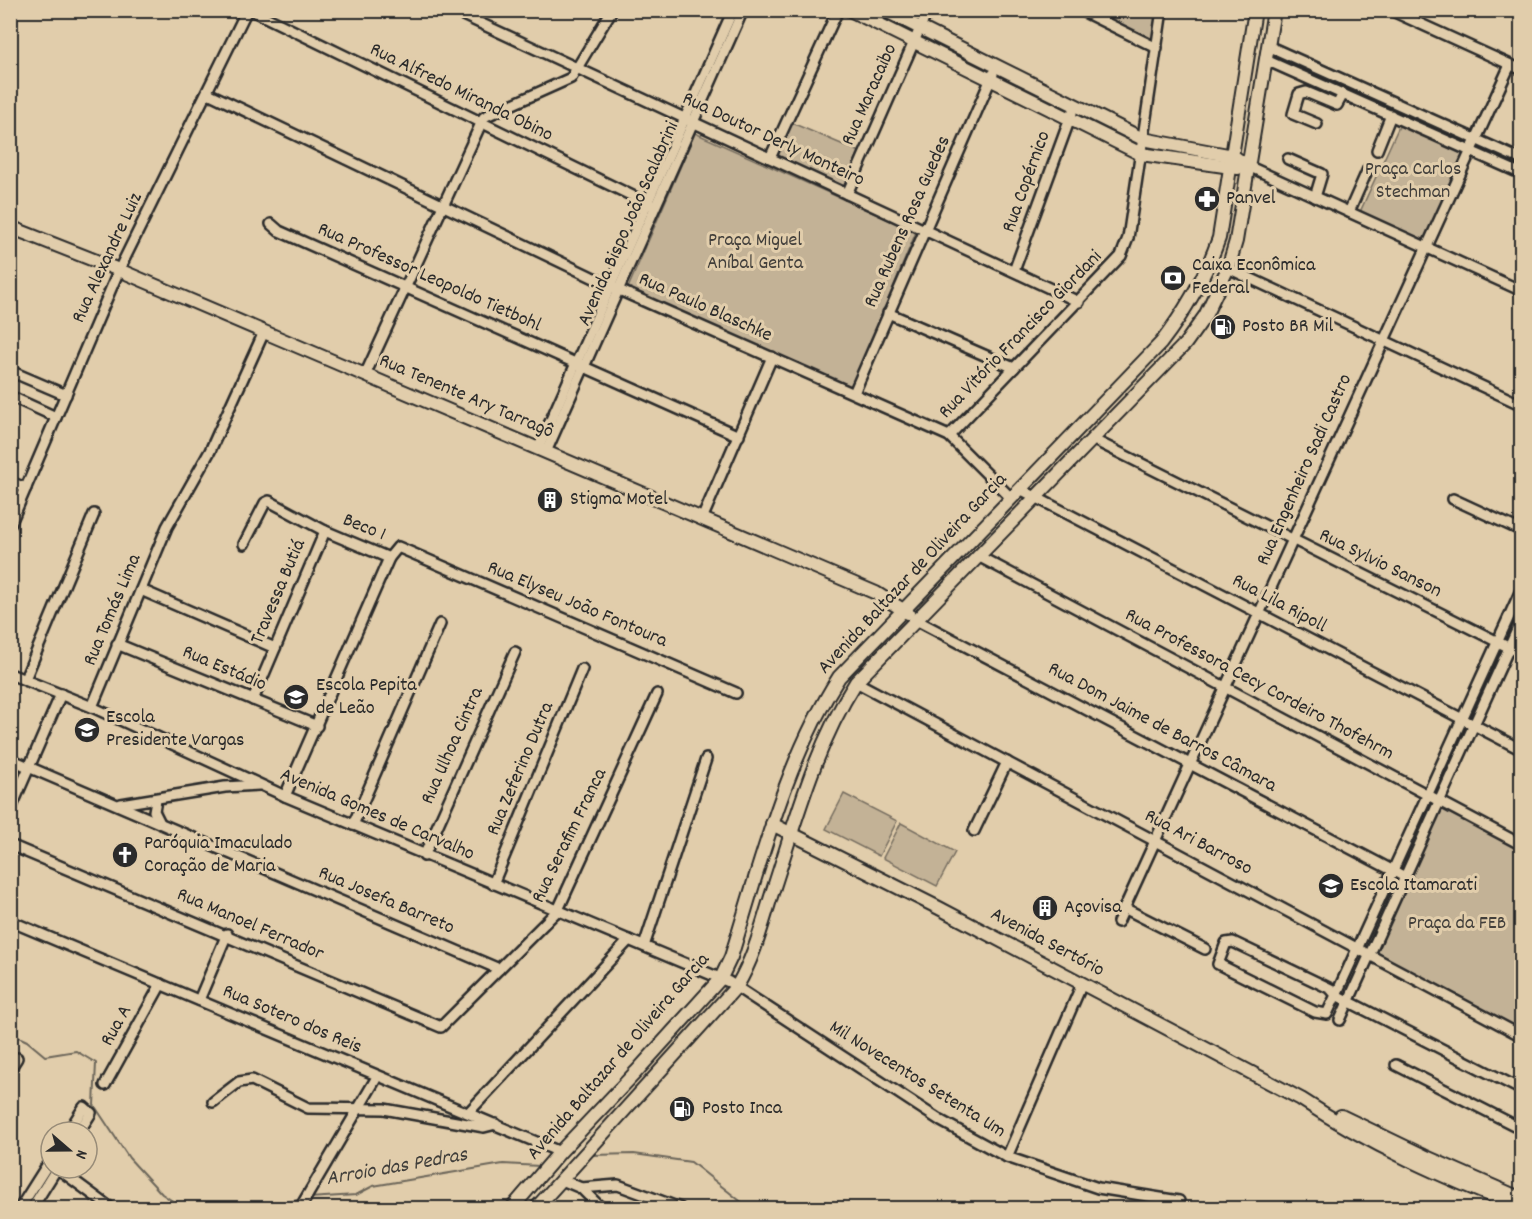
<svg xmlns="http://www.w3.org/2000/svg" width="1532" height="1219" viewBox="0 0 1532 1219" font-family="Dekko,sans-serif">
	<rect width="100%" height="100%" fill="#e1cdab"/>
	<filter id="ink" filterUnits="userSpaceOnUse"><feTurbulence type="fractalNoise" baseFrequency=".0167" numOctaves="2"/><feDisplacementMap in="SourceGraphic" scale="12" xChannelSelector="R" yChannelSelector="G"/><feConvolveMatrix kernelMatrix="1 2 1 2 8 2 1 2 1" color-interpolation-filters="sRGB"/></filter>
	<g filter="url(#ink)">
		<g fill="#c3b296" stroke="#776e60" stroke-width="1.5">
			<polygon points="1087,11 1156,11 1152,43"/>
			<polygon points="1401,122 1466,152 1425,242 1360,212"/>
			<polygon points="792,123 860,152 843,188 775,159"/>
			<polygon points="695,133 916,232 852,387 628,288"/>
			<polygon points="844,794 897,821 879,856 826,829"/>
			<polygon points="1441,808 1521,850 1521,1032 1372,953"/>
			<polygon points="901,823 955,852 937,886 883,858"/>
		</g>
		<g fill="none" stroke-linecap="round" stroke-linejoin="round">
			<g stroke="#6c665a" stroke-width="2">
				<polyline points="10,1033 27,1041 45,1056 76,1051 96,1063 94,1105 129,1158 162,1194 183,1208"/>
				<polyline points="592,1155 634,1154 691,1162 749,1208"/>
				<polyline points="309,1198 356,1195 373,1186 503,1164 540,1166"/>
				<polyline points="259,1208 303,1199"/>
			</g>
			<g stroke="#2b2b2b" stroke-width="14">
				<g id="minor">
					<polyline points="251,10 651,205"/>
					<polyline points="452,10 1079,302"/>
					<polyline points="1080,10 1157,48"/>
					<polyline points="1390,10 1522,70"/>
					<polyline points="1268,46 1522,160"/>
					<polyline points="1266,60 1522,174"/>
					<polyline points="208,93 619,290 949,436 1011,498"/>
					<polyline points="1317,124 1293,114 1299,94 1306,92 1337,105 1343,94"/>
					<polyline points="1377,150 1391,115"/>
					<polyline points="770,158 838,10"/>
					<polyline points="1288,159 1322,174 1315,197"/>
					<polyline points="1248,166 1522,291"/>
					<polyline points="847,194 928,10"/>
					<polyline points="1349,212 1368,169"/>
					<polyline points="271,224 279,231 739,436"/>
					<polyline points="1228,268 1522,405"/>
					<polyline points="1014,271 1072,113"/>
					<polyline points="888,313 1014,368"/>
					<polyline points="10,371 66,395"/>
					<polyline points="365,375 484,117 571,78 612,10"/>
					<polyline points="854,393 993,74"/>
					<polyline points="10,396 56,417"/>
					<polyline points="949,436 1121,256 1128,238 1162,10"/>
					<polyline points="1094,440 1522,654"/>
					<polyline points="538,449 733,10"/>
					<polyline points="546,452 743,10"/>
					<polyline points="10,482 26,488"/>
					<polyline points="1020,489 1522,750"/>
					<polyline points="1453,499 1522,531"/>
					<polyline points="702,519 772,357"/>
					<polyline points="10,525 119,270 247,10"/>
					<polyline points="244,544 265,503 269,501 325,531 389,558"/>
					<polyline points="980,557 1522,845"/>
					<polyline points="1522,588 1336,995 1327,1014 1315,1012 1218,964 1226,943 1233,942 1331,989 1336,995 1522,1090"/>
					<polyline points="141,590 275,648"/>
					<polyline points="916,620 1405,877"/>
					<polyline points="117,644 317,726"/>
					<polyline points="10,674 92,707 285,796 729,982 941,1121 1007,1157 1098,1188 1179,1201"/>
					<polyline points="25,679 94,514"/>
					<polyline points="856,682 1522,1036"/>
					<polyline points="253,700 325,531"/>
					<polyline points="92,707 167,527 210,451 264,332"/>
					<polyline points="10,759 499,969"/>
					<polyline points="285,796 389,558 398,547 736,693"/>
					<polyline points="156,800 154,811 160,823"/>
					<polyline points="121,804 225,787 259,785"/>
					<polyline points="10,811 61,694"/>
					<polyline points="353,825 440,624"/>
					<polyline points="974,831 1007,762"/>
					<polyline points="10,845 441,1027 558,910 657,694"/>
					<polyline points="424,856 515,652"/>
					<polyline points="493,884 582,669"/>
					<polyline points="1124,908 1205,949"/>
					<polyline points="10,921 560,1152"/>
					<polyline points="1118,922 1510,65"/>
					<polyline points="644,946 706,759"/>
					<polyline points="199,1000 227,934"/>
					<polyline points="1340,1020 1522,619"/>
					<polyline points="1396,1065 1522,1129"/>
					<polyline points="10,1069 17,1058"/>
					<polyline points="105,1085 161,984"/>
					<polyline points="213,1102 239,1082 252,1080 308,1108 384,1109 484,1127 496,1124"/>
					<polyline points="469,1112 629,940"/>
					<polyline points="68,1132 84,1107 91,1113 79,1132"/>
					<polyline points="1007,1157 1082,984"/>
					<polyline points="57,1168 111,1208"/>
					<polyline points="562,1180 581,1188 601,1208"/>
					<polyline points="581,1188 618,1185 680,1208"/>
					<polyline points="20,1208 51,1159"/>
					<polyline points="32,1208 57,1168"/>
					<polyline points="300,1208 377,1077"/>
				</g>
			</g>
			<g stroke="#2b2b2b" stroke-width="16">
				<g id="major">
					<polyline points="850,10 1141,154 1238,168"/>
					<polyline points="884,10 1143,139 1233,156 1240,161"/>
					<polyline points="10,227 119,270 876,593 908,613"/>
					<path d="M772 824 939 908 1301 1099C1370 1145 1445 1178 1522 1208"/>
					<polyline points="1341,1116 1424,1156 1522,1199"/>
					<path d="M512 1208 560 1152 636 1072 721 978 731 957C761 861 785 762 839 677L1161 343C1186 310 1205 278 1219 238L1255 10"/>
					<path d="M536 1208 737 986C755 956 763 921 774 887 797 816 816 745 856 682L1185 344 1205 316 1228 268 1236 241 1274 10"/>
				</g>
			</g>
			<use href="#minor" stroke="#e1cdab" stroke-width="9"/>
			<use href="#major" stroke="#e1cdab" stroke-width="12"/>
		</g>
	</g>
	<defs>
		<g id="pharmacy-disc" transform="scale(1.35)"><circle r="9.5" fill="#2b2b2b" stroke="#e1cdab"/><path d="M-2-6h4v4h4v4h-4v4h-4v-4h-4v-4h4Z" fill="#fff"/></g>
		<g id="bank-disc" transform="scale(1.35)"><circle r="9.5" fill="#2b2b2b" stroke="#e1cdab"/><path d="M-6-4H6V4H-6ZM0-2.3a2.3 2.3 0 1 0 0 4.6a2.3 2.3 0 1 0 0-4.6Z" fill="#fff"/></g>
		<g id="fuel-disc" transform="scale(1.35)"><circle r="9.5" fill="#2b2b2b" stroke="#e1cdab"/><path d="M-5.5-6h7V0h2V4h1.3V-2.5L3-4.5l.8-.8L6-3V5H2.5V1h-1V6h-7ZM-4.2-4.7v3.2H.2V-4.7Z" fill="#fff"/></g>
		<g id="building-disc" transform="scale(1.35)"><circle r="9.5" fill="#2b2b2b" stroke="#e1cdab"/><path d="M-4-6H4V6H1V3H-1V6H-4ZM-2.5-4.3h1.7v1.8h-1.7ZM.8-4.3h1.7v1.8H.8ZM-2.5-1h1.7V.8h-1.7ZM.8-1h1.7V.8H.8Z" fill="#fff"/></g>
		<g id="school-disc" transform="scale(1.35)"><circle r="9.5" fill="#2b2b2b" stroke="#e1cdab"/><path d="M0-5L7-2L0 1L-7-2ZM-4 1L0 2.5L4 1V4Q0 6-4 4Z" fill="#fff"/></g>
		<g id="church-disc" transform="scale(1.35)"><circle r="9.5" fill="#2b2b2b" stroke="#e1cdab"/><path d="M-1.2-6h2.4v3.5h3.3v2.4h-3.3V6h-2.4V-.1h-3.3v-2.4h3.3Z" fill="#fff"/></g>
	</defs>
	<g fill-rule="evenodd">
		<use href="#pharmacy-disc" x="1207" y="199"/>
		<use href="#bank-disc" x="1173" y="278"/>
		<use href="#fuel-disc" x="1223" y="327"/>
		<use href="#building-disc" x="550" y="500"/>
		<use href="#school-disc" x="296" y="697"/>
		<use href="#school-disc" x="87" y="730"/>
		<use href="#church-disc" x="125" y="855"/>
		<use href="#school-disc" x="1331" y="886"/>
		<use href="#building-disc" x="1045" y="908"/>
		<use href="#fuel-disc" x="682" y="1109"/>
	</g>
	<g text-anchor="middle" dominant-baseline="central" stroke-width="6" stroke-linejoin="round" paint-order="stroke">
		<g font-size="20" fill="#2b2b2b" stroke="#e1cdab">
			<text transform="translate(461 93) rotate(26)">Rua Alfredo Miranda Obino</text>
			<text transform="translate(870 95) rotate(-66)">Rua Maracaibo</text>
			<text transform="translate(773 140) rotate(25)">Rua Doutor Derly Monteiro</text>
			<text transform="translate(1027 182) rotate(-70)">Rua Copérnico</text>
			<text transform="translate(908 222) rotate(-66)">Rua Rubens Rosa Guedes</text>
			<text transform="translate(629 224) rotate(-66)">Avenida Bispo João Scalabrini</text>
			<text transform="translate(108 258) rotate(-65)">Rua Alexandre Luiz</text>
			<text transform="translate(429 278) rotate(24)">Rua Professor Leopoldo Tietbohl</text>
			<text transform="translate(705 308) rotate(24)">Rua Paulo Blaschke</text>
			<text transform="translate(1021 335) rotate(-46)">Rua Vitório Francisco Giordani</text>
			<text transform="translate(466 397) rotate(23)">Rua Tenente Ary Tarragô</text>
			<text transform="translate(1305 470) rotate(-66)">Rua Engenheiro Sadi Castro</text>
			<text transform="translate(364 528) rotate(22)">Beco 1</text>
			<text transform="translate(1380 564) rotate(26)">Rua Sylvio Sanson</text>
			<text transform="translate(913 574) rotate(-47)">Avenida Baltazar de Oliveira Garcia</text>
			<text transform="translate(279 592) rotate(-67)">Travessa Butiá</text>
			<text transform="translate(1279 604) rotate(28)">Rua Lila Ripoll</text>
			<text transform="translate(577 605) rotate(23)">Rua Elyseu João Fontoura</text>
			<text transform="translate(113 610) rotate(-67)">Rua Tomás Lima</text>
			<text transform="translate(224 669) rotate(23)">Rua Estádio</text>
			<text transform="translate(1259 685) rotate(28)">Rua Professora Cecy Cordeiro Thofehrm</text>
			<text transform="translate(1162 728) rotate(28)">Rua Dom Jaime de Barros Câmara</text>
			<text transform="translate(453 746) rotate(-66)">Rua Ulhoa Cintra</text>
			<text transform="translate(521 769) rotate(-67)">Rua Zeferino Dutra</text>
			<text transform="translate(377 815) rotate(23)">Avenida Gomes de Carvalho</text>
			<text transform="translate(570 836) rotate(-64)">Rua Serafim Franca</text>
			<text transform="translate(1198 843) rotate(28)">Rua Ari Barroso</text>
			<text transform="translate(386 901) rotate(23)">Rua Josefa Barreto</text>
			<text transform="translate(250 925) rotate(23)">Rua Manoel Ferrador</text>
			<text transform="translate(1047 943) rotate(28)">Avenida Sertório</text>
			<text transform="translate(292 1020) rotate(23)">Rua Sotero dos Reis</text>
			<text transform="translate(117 1026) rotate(-61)">Rua A</text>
			<text transform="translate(619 1057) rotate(-49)">Avenida Baltazar de Oliveira Garcia</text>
			<text transform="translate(917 1080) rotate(32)">Mil Novecentos Setenta Um</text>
		</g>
		<g font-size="20" fill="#423f3b" stroke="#e1cdab">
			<text x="1413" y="170">Praça Carlos<tspan x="1413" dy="23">Stechman</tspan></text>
			<text x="755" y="241">Praça Miguel<tspan x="755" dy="23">Aníbal Genta</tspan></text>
			<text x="1457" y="924">Praça da FEB</text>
		</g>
		<g font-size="20" fill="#2b2b2b" stroke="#e1cdab" text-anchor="start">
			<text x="1226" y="199">Panvel</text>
			<text x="1192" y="266">Caixa Econômica<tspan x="1192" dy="23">Federal</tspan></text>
			<text x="1242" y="327">Posto BR Mil</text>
			<text x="570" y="500">Stigma Motel</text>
			<text x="316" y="686">Escola Pepita<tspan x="316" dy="23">de Leão</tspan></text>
			<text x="106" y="718">Escola<tspan x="106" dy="23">Presidente Vargas</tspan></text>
			<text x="144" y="844">Paróquia Imaculado<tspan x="144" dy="23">Coração de Maria</tspan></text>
			<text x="1350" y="886">Escola Itamarati</text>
			<text x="1064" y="908">Açovisa</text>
			<text x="702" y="1109">Posto Inca</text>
		</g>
		<g font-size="21" font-style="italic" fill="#413f3b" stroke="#e1cdab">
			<text transform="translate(397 1168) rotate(-10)">Arroio das Pedras</text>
		</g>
	</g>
	<rect width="1532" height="1219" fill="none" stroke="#e1cdab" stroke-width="36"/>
	<rect x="18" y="18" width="1496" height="1183" fill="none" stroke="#2b2b2b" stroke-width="2" filter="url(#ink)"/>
	<g transform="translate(69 1150) rotate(110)"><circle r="28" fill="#e1cdab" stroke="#988c78" stroke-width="1.5"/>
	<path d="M0-4.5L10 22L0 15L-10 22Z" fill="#2b2b2b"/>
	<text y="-9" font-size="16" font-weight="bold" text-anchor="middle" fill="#2b2b2b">N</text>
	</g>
</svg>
